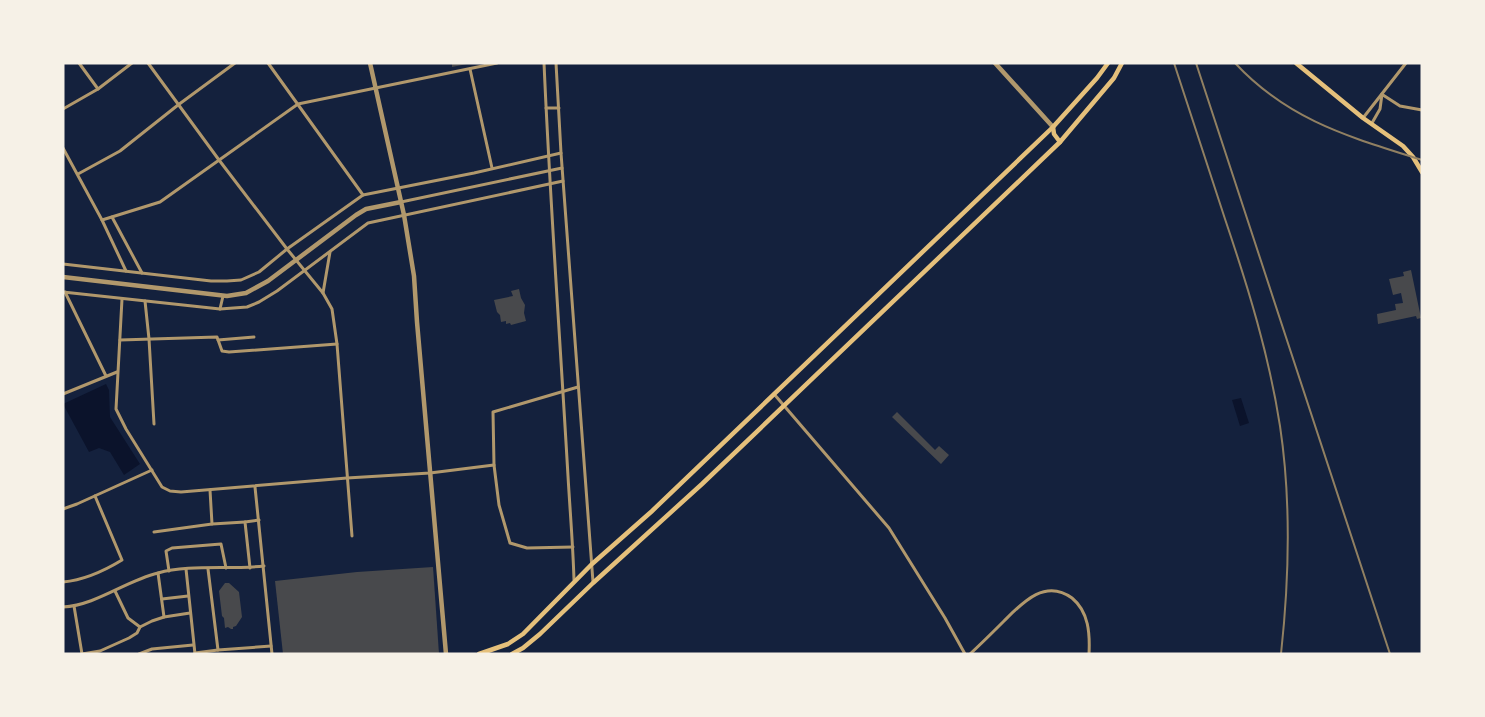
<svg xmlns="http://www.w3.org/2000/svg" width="1485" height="717" viewBox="0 0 1485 717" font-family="'Alegreya Sans',sans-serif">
	<rect width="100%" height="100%" fill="#14213d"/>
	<g fill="#0b132b">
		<polygon points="106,384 109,390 110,417 140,464 124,475 110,452 99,448 89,452 63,404"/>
		<polygon points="1241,398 1249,423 1240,426 1232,400"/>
	</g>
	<g fill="#48494c">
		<polygon points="452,63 467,63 467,64 452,67"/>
		<polygon points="1411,270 1421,318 1417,319 1416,316 1378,324 1377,314 1396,310 1395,304 1403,303 1401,293 1393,295 1389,279 1404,276 1403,272"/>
		<polygon points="519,289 521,298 525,305 524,313 526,321 511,325 510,323 506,324 506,321 501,322 500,315 497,312 494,300 513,296 511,291"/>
		<polygon points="897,412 935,450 939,446 949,455 941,464 892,417"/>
		<polygon points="433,567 439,654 283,654 275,581 357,572"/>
		<polygon points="225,583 229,583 239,592 242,617 236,626 233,627 233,629 231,629 228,627 225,628 224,618 222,616 219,591"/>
	</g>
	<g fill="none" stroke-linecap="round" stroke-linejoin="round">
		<g stroke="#b1986c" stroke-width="3">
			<polyline points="79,63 98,89"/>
			<polyline points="148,63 219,160 287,249 323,293 332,309 337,344 352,536"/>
			<polyline points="268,63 363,195"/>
			<path d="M544 63C550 201 560 338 568 476 570 511 573 545 574 580"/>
			<polyline points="556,63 561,153 593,582"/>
			<polyline points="470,69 492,168"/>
			<polyline points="1383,95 1400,106 1422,110"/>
			<polyline points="546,108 559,108"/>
			<polyline points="63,109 98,89 132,63"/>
			<polyline points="1363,118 1406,63"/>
			<polyline points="1372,123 1380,109 1382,94"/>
			<polyline points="63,148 102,220 126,271"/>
			<polyline points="78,174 120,151 178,105 235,63"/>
			<polyline points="401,202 562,168"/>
			<polyline points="112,217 142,273"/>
			<polyline points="102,220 160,202 298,104 497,63"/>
			<polyline points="63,264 211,281 227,281 241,280 259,272 287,249 363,195 474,173 561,153"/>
			<polyline points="63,292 220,309 247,307 259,302 277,291 368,223 563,181"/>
			<polyline points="65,292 106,376"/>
			<polyline points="323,293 330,252"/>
			<polyline points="122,299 116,409 126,429 162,487 170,491 181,492 347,478 430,473 494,465"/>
			<polyline points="145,301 149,339 154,424"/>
			<polyline points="220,309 223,296"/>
			<polyline points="120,340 217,337 222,351 229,352 337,344"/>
			<polyline points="218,340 254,337"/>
			<polyline points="63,394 117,372"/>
			<polyline points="774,394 889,528 945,618 965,654"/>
			<polyline points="255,487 272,654"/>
			<polyline points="63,509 77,504 152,470"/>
			<polyline points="212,524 245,522"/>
			<polyline points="154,532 212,524 210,490"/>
			<polyline points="573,547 527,548 510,543 499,505 494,465 493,412 578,387"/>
			<polyline points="250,568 245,522 259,520"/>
			<polyline points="186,569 195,654"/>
			<polyline points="208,569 218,650 271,646"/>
			<polyline points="169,571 166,551 172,548 221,544 226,568"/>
			<polyline points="158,573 164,617"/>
			<path d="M63 582C85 580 104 571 122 560L95 496"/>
			<polyline points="115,591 128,618 140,627"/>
			<polyline points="162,599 188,596"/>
			<polyline points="74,606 82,654"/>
			<path d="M63 607C97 605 125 581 158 573 189 564 230 570 264 566"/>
			<polyline points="195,653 218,650"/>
			<polyline points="82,654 100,651 129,638 137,633 140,627 152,621 164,617 190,613"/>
			<polyline points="139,654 152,649 193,645"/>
			<path d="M970 654C982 643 993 632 1004 621 1022 603 1045 578 1072 598 1089 612 1090 634 1089 654"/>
		</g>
		<g stroke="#b1986c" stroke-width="4.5">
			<polyline points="370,63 404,215 414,276 417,322 446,654"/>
			<polyline points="995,63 1053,127"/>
			<polyline points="63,277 227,296 246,293 268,281 356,215 366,209 401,202"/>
		</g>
		<g stroke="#e5c07b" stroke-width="4.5">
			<polyline points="1296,63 1363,118 1403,146 1413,157 1422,172"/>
			<polyline points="1053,127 1054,134 1060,142"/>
			<polyline points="479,654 508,644 523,634 592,564 651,512 1053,127 1097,78 1108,63"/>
			<polyline points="512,654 523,648 540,634 593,583 702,484 1060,142 1114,78 1122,63"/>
		</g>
		<g stroke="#918062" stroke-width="2">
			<path d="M1174 63C1191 115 1208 167 1225 219 1248 287 1269 355 1280 426 1291 499 1289 581 1281 654"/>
			<polyline points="1196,63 1390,654"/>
			<path d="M1235 63C1289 121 1350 137 1422 160"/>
		</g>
	</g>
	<rect width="1485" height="717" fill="none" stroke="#f6f1e7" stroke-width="129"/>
</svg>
